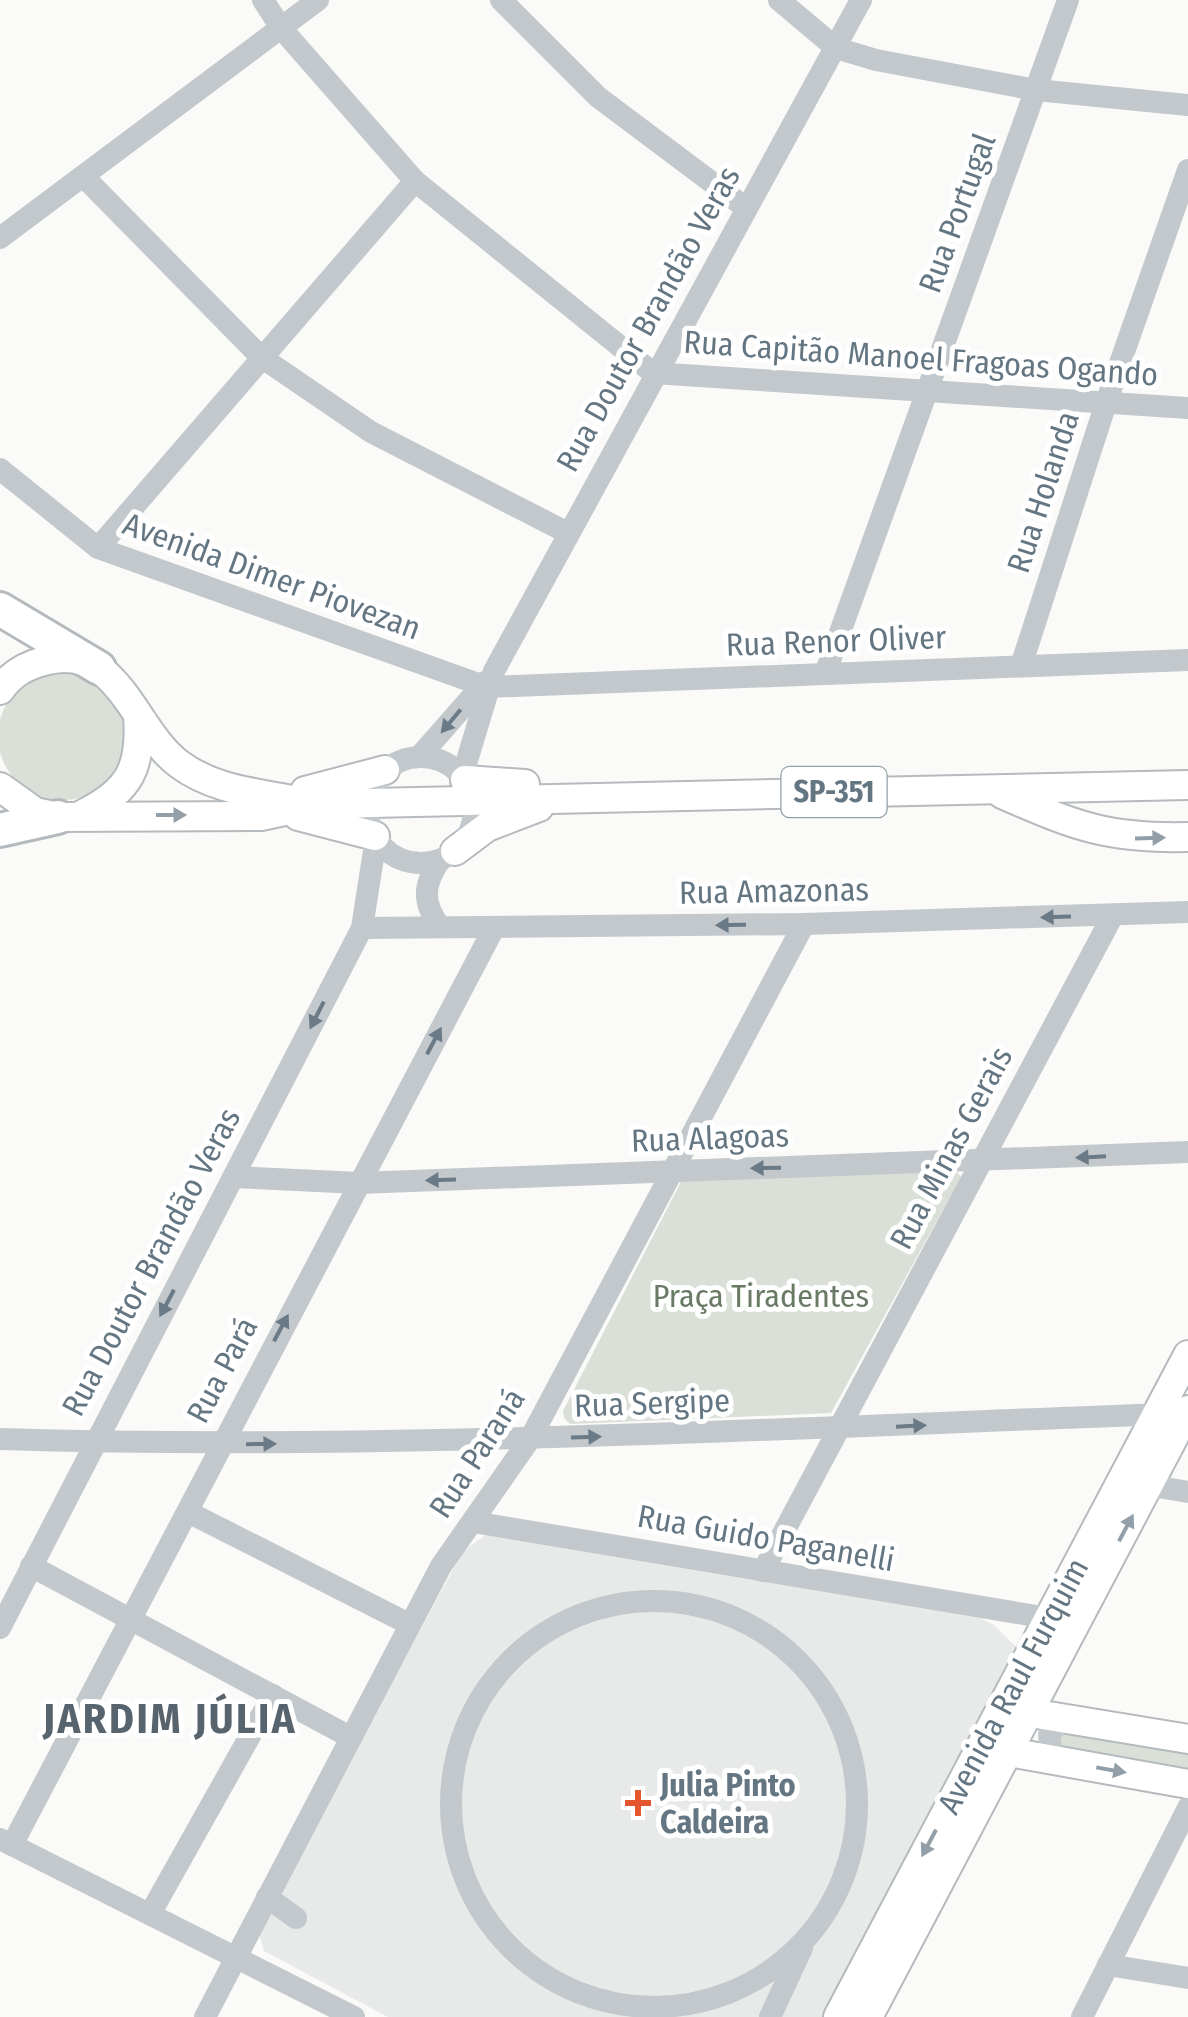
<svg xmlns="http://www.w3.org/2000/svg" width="1188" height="2017" viewBox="0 0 1188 2017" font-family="'Fira Sans Condensed',sans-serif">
	<rect width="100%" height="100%" fill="#fafaf8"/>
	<polygon fill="#e8e9e9" points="486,1535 980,1618 994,1625 1015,1646 1021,1657 837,2017 388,2017 264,1951 258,1930 463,1551"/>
	<g fill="#dadfd7">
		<circle cx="62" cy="736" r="64"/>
		<polygon points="956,1171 961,1177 831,1413 570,1424 564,1418 563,1411 684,1176"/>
		<polygon points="1045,1725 1188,1748 1188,1776 1040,1751"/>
	</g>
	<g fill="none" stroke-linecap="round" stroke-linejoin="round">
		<g stroke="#b5babe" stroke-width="32">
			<g id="major">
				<path d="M0 690C11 674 25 666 44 661 118 640 133 730 179 764 215 791 260 793 302 802"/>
				<polyline points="465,780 525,784"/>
				<polyline points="0,787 35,812 58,817 261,816 313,805 369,803 1188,785"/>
				<polyline points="305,791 385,770"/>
				<path d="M1002 794C1075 826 1108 839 1188 837"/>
				<path d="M83 814C130 791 142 767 138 715"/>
				<polyline points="298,816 375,836"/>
				<polyline points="455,851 487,827 539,807"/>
				<polyline points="1012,1710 1188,1739"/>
				<polyline points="992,1749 1188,1784"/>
				<polyline points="838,2017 1188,1355"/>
				<polyline points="868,2017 1188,1410"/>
			</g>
		</g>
		<g stroke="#b4b9bd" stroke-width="38">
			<g id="highway">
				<polyline points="0,609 99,668"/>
				<polyline points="0,830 58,817"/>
			</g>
		</g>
		<g stroke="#c3c8cc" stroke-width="22">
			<polyline points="263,0 281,28 415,181 653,373 1188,408"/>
			<polyline points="501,0 598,97 746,208"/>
			<polyline points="779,0 836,48 876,60 1036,90 1188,105"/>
			<polyline points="83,176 261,357 371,432 568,533"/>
			<polyline points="0,238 318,0"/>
			<polyline points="0,469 98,548 487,687 1188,660"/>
			<polyline points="98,548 415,181"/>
			<polyline points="1021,666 1106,403 1188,170"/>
			<polyline points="825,674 1068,0"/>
			<polyline points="419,757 485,682"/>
			<circle cx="421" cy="810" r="53"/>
			<polyline points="462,777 494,671 861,0"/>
			<path d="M440 860C423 885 422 902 440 927"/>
			<polyline points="362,928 804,924 1188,912"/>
			<polyline points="234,1177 359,1183 1188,1152"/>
			<path d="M0 1439C390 1451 778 1428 1168 1414"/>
			<polyline points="1134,1483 1188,1492"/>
			<polyline points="188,1512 409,1624"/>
			<polyline points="473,1522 1048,1618"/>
			<polyline points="31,1566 350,1737"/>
			<polyline points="763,1571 1113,915"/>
			<circle cx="654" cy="1804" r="203"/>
			<polyline points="0,1628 362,928 376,838"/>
			<polyline points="1053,1760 1049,1735 1062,1719"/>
			<polyline points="0,1839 354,2017"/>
			<polyline points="12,1845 494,928"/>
			<polyline points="267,1897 296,1918"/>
			<polyline points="150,1914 273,1695"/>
			<polyline points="1108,1965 1188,1978"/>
			<polyline points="205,2017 441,1566 530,1439 804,924"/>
			<polyline points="770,2017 802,1948"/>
			<polyline points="1082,2017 1188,1808"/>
		</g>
		<use href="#major" stroke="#fff" stroke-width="28"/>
		<use href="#highway" stroke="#fff" stroke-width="32"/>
	</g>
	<defs><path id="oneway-solid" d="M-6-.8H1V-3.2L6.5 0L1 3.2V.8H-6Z" transform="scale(2.5)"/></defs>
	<g fill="#6a7a87">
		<use href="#oneway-solid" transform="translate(451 721) rotate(130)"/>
		<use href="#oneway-solid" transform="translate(1056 917) rotate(178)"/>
		<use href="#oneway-solid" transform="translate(731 925) rotate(179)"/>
		<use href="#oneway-solid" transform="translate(317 1015) rotate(117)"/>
		<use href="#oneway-solid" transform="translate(434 1041) rotate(-62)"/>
		<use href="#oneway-solid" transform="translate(1091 1157) rotate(177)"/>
		<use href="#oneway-solid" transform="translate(766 1168) rotate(179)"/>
		<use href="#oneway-solid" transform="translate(441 1180) rotate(178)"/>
		<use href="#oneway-solid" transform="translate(167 1303) rotate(118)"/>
		<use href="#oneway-solid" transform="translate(281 1328) rotate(-62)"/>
		<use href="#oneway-solid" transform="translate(911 1426) rotate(-3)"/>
		<use href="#oneway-solid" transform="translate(586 1437) rotate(-2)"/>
		<use href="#oneway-solid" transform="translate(261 1444) rotate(-1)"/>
	</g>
	<g fill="#939fa8">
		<use href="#oneway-solid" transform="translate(171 815)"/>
		<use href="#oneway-solid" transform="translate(1150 838) rotate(-2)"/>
		<use href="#oneway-solid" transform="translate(1126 1528) rotate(-62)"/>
		<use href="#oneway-solid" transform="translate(1111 1770) rotate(10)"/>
		<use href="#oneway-solid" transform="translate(929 1843) rotate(118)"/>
	</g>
	<path fill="#e4572e" stroke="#fff" stroke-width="4" d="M633 1788h10v10h10v10h-10v10h-10v-10h-10v-10h10z"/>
	<g text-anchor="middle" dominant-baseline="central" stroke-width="10" stroke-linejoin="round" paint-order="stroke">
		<rect fill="#fff" stroke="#939fa8" stroke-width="2.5" x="781.5" y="767" width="105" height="50" rx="8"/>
		<g font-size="30" font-weight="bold" fill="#657683">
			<text x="834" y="792">SP-351</text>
		</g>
		<g font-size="32" fill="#657683" stroke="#fff">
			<text transform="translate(957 213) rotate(-70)">Rua Portugal</text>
			<text transform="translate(648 319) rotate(-61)">Rua Doutor Brandão Veras</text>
			<text transform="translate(921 358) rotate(4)">Rua Capitão Manoel Fragoas Ogando</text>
			<text transform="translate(1043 492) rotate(-72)">Rua Holanda</text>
			<text transform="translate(272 576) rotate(20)">Avenida Dimer Piovezan</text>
			<text transform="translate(836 641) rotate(-2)">Rua Renor Oliver</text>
			<text transform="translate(774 891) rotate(-1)">Rua Amazonas</text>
			<text transform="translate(710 1138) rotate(-2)">Rua Alagoas</text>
			<text transform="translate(951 1148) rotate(-62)">Rua Minas Gerais</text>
			<text transform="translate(151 1262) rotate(-62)">Rua Doutor Brandão Veras</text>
			<text transform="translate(222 1370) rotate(-62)">Rua Pará</text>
			<text transform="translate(652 1403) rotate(-2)">Rua Sergipe</text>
			<text transform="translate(477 1453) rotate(-57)">Rua Paraná</text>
			<text transform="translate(766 1538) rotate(10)">Rua Guido Paganelli</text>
			<text transform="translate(1013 1686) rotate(-62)">Avenida Raul Furquim</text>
		</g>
		<g font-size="32" fill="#687a64" stroke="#fff">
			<text x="761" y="1296">Praça Tiradentes</text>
		</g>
		<g font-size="32" font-weight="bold" fill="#657683" stroke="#fff" text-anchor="start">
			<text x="660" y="1785">Julia Pinto<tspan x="660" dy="37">Caldeira</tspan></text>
		</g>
		<g font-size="42" font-weight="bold" letter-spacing="2.5" fill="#57646e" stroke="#fff">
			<text x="170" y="1719">JARDIM JÚLIA</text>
		</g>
	</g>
</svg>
